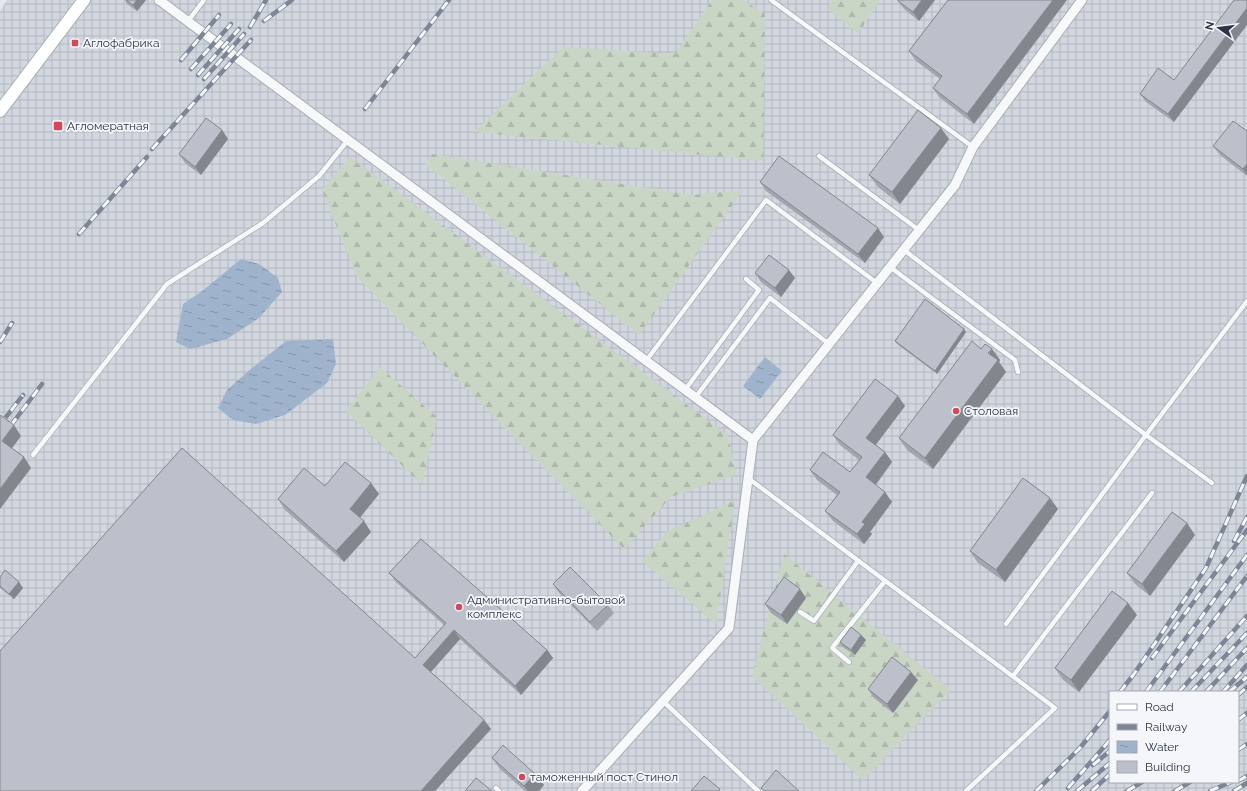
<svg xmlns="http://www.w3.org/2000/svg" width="1247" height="791" viewBox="0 0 1247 791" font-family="Raleway,sans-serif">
	<defs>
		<pattern id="industrial-grid" width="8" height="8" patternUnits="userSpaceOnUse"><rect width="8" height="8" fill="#d2d6de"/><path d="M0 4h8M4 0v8" fill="none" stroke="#b4b8c0"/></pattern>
		<pattern id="forest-firs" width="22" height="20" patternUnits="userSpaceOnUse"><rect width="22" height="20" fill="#c9d6c5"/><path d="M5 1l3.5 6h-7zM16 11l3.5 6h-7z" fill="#adb8ab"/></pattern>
		<pattern id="water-ripples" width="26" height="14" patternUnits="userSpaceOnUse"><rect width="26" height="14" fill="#9fb4cc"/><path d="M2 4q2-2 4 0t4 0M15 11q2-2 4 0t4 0" fill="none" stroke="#8293a7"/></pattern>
	</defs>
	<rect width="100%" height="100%" fill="#e4e7ec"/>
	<path fill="url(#industrial-grid)" fill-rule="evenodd" d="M7 0H1247V791H0V11ZM1110 692H1238V782H1110Z"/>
	<g fill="url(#forest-firs)">
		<polygon points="712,0 743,0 765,14 763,161 474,132 563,47 675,54"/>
		<polygon points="832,0 880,0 858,34 828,8"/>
		<polygon points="432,154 692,195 743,190 639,335 425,164"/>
		<polygon points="350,157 728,435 736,475 671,497 624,549 357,277 322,190"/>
		<polygon points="380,367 437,417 422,485 346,411"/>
		<polygon points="735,500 716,624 642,561 666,532"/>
		<polygon points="784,554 951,690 863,780 752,676"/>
	</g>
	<g fill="url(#water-ripples)">
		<polygon points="241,259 259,264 278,278 282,292 259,318 227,339 190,349 176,342 183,304 201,292"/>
		<polygon points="333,339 336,364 327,383 285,415 256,424 233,420 218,408 227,390 252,368 286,341"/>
		<polygon points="765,357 782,371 760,399 743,386"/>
	</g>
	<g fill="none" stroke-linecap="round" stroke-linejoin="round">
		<g stroke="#a9aeb7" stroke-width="6">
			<g id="lane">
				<polyline points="771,0 973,147"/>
				<polyline points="188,21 204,0"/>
				<polyline points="819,156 919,230"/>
				<polyline points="904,250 1146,435 1212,483"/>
				<polyline points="890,267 1015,360 1018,372"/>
				<polyline points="646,361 766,200 877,283"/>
				<polyline points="685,390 759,290 746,279"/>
				<polyline points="695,398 770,298 829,344"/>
				<polyline points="33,455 167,284 263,223 319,176 348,140"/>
				<polyline points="748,478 1055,708 966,791"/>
				<polyline points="800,612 814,621 858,561"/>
				<polyline points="1006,624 1146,435 1247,301"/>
				<polyline points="849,662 832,648 885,581"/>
				<polyline points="1013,676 1152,493"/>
				<polyline points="663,701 758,791"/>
				<polyline points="496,788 499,791"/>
			</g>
		</g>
		<g stroke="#a9aeb7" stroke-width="11">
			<g id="street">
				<polyline points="159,0 753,440"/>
				<polyline points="582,791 729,628 753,440 955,185 973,147 1082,0"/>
			</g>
		</g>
		<g stroke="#a9aeb7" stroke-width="14">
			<polyline id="secondary" points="0,111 84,0"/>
		</g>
		<use href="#lane" stroke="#f7f8fa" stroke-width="4.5"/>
		<use href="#street" stroke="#f7f8fa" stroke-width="9"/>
		<use href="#secondary" stroke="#fff" stroke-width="12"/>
		<g stroke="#7d8696" stroke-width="4.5">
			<g id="rail">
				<polyline points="264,21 292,0"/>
				<polyline points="250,27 266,0"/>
				<polyline points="181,60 219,15"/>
				<polyline points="191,69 231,24"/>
				<polyline points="198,75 239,29"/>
				<polyline points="204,79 244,34"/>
				<polyline points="365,109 449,0"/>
				<polyline points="152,149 251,40"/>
				<polyline points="79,234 147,157"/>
				<polyline points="0,342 12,323"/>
				<polyline points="0,425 23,395"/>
				<polyline points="0,440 42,384"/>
				<polyline points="1234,541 1247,517"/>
				<polyline points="1152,658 1247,530"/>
				<polyline points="1120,692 1134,674 1206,568 1247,476"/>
				<polyline points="1146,692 1247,555"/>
				<polyline points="1160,692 1247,576"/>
				<polyline points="1179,692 1247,616"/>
				<polyline points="1191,692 1247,633"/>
				<polyline points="1206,692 1247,648"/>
				<polyline points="1223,692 1247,665"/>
				<polyline points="1229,692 1247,677"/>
				<polyline points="1238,695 1247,687"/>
				<polyline points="1238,720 1247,713"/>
				<polyline points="1238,750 1247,744"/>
				<polyline points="1093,765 1110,751"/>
				<polyline points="1238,781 1247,776"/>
				<polyline points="1068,788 1110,740"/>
				<polyline points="1036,791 1079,749 1110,711"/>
				<polyline points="1077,791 1110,763"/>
				<polyline points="1092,791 1110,774"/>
				<polyline points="1127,791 1142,782"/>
				<polyline points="1175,791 1190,782"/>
				<polyline points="1210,791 1231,782"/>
				<polyline points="1234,791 1247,783"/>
			</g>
		</g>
		<use href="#rail" stroke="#f4f6f9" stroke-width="3" stroke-dasharray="9" stroke-linecap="butt"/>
	</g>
	<g fill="#a1a5ae">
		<polygon points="125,0 146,0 137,11 127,4"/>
		<polygon points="935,0 919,21 904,9 898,1"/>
		<polygon points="948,0 974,124 939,97 933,88 940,79 916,61 909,51"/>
		<polygon points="1174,80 1174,122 1146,102 1140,94"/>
		<polygon points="222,130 228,139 201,175 185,163 179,154"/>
		<polygon points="1247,131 1247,176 1220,155 1213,146"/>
		<polygon points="949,139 900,204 878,187 869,175"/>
		<polygon points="760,182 884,237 865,263 766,191"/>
		<polygon points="755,273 795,278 781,297 761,282"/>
		<polygon points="964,329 966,332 937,374 897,344 895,341"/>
		<polygon points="981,349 992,349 1000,360 999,362 1006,372 933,469 907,450 899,438"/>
		<polygon points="905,406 876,445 885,452 892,462 876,485 892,502 870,532 872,534 864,544 833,521 825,511 837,495 817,480 810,470 850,472 859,460 840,445 833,435"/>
		<polygon points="325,486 379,494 360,517 371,532 344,562 285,510 278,499"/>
		<polygon points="1058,509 1005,582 978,563 970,551"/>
		<polygon points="1195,535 1150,596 1135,584 1127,573"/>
		<polygon points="389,573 547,650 553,658 521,695 460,639 431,672 484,720 491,729 435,791 0,791 415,658 444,625 396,582"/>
		<polygon points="0,577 23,588 14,599 0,588"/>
		<polygon points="553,584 608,605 614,613 597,631 559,593"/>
		<polygon points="806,598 787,624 771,613 765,604"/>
		<polygon points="1137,615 1079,692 1063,680 1055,668"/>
		<polygon points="861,635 866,640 855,655 844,648 840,642"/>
		<polygon points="918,680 893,713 874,698 868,689"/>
		<polygon points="492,758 535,774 544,785 539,791 525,791 500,769"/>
	</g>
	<g fill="#83868d">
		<polygon points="137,0 146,0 137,11 133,5"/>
		<polygon points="922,0 935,0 919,21 913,12"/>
		<polygon points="1053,0 1067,0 974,124 967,114"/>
		<polygon points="1247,8 1247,25 1174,122 1168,114"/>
		<polygon points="941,128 949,139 900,204 892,192"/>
		<polygon points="222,130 228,139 201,175 195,167"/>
		<polygon points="1247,164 1247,175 1243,169"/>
		<polygon points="878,228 884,237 865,263 858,254"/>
		<polygon points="789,270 795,278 781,297 775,288"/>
		<polygon points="964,329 966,332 937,374 935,371"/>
		<polygon points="992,349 1000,360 999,362 1006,372 933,469 925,458"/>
		<polygon points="898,396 905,406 873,448 866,438"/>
		<polygon points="14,425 21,436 10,451 2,441"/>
		<polygon points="885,452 892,462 873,488 866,477"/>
		<polygon points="24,457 31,468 0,509 0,489"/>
		<polygon points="371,483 379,494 358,520 350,509"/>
		<polygon points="885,492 892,502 870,532 872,534 864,544 857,534 862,522"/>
		<polygon points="1050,498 1058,509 1005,582 996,570"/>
		<polygon points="364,521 371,532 344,562 336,551"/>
		<polygon points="1187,523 1195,535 1150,596 1142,584"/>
		<polygon points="19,582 23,588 14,599 9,594"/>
		<polygon points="800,589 806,598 787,624 781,615"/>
		<polygon points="1128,603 1137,615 1079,692 1071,680"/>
		<polygon points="454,630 460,639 429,674 423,665"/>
		<polygon points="861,635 866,640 855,655 851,650"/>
		<polygon points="547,650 553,658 521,695 515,686"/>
		<polygon points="911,672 918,680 893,713 887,704"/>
		<polygon points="484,720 491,729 435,791 421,791"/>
		<polygon points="535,774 544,785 539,791 528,791 524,786"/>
	</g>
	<g fill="#bbc0ca" stroke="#83868d">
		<polygon points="126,0 137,0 133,5"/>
		<polygon points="898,0 922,0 913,12 898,1"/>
		<polygon points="948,0 1053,0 967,114 933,88 942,76 909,51"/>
		<polygon points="1234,0 1247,0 1247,8 1168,114 1140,94 1158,68 1174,80"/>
		<polygon points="918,110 941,128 892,192 869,175"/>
		<polygon points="206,118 222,130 195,167 179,154"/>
		<polygon points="1233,121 1247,131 1247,164 1243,169 1213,146"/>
		<polygon points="779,156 878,228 858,254 760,182"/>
		<polygon points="769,255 789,270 775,288 755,273"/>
		<polygon points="925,299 964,329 935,371 895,341"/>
		<polygon points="972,341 981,349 985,344 992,349 988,353 998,360 925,458 899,438"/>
		<polygon points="875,379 898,396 866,438 885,452 866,477 885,492 862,522 865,524 857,534 825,511 840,492 810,470 823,452 850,472 862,457 833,435"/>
		<polygon points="0,415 14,425 2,441 24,457 0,489"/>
		<polygon points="182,448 415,658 446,623 389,573 421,539 547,650 515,686 454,630 423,665 484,720 421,791 0,791 0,651"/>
		<polygon points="345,462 371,483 350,509 364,521 336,551 278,499 304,468 325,486"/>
		<polygon points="1023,478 1050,498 996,570 970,551"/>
		<polygon points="1172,512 1187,523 1142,584 1127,573"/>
		<polygon points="570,567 608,605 590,622 553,584"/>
		<polygon points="5,570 19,582 9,594 0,586 0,577"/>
		<polygon points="784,577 800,589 781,615 765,604"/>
		<polygon points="1112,591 1128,603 1071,680 1055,668"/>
		<polygon points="851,627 861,635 851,650 840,642"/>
		<polygon points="892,657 911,672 887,704 868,689"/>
		<polygon points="503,745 535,774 524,786 492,758"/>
		<polygon points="776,770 799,791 765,791 761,788"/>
		<polygon points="704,776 720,789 719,791 691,791"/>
		<polygon points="476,778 492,791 465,791"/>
	</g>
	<g fill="#d1495b" stroke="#f4f6f9" stroke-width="1.5">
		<rect x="71" y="39" width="8" height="8" rx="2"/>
		<rect x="53" y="121" width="10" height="10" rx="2"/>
		<circle cx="956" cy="411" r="4"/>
		<circle cx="459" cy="607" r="4"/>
		<circle cx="522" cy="777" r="4"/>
	</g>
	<g text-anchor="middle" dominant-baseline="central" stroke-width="3.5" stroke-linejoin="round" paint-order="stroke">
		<g font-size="12" fill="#2b3445" stroke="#f4f6f9" text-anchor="start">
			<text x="83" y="43">Аглофабрика</text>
			<text x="67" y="126">Агломератная</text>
			<text x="964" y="411">Столовая</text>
			<text x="467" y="600">Административно-бытовой<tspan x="467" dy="14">комплекс</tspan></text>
			<text x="530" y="777">таможенный пост Стинол</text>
		</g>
	</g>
	<rect x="1109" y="691" width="130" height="92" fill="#f4f6f9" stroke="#a4a8b1"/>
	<rect x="1117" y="704" width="20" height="6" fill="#ffffff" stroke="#a4a8b1"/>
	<text x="1145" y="711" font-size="12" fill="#2b3445">Road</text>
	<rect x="1117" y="724" width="20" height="6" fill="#7d8696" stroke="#a4a8b1"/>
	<text x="1145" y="731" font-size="12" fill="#2b3445">Railway</text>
	<rect x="1117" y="741" width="20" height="12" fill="url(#water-ripples)" stroke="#a4a8b1"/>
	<text x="1145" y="751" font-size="12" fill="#2b3445">Water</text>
	<rect x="1117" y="761" width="20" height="12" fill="#bbc0ca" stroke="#a4a8b1"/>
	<text x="1145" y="771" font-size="12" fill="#2b3445">Building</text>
	<g transform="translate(1219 28) rotate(284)" stroke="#f4f6f9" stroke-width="3" paint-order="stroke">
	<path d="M0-3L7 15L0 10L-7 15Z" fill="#2b3445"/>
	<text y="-6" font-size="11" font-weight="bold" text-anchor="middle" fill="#2b3445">N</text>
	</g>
</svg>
